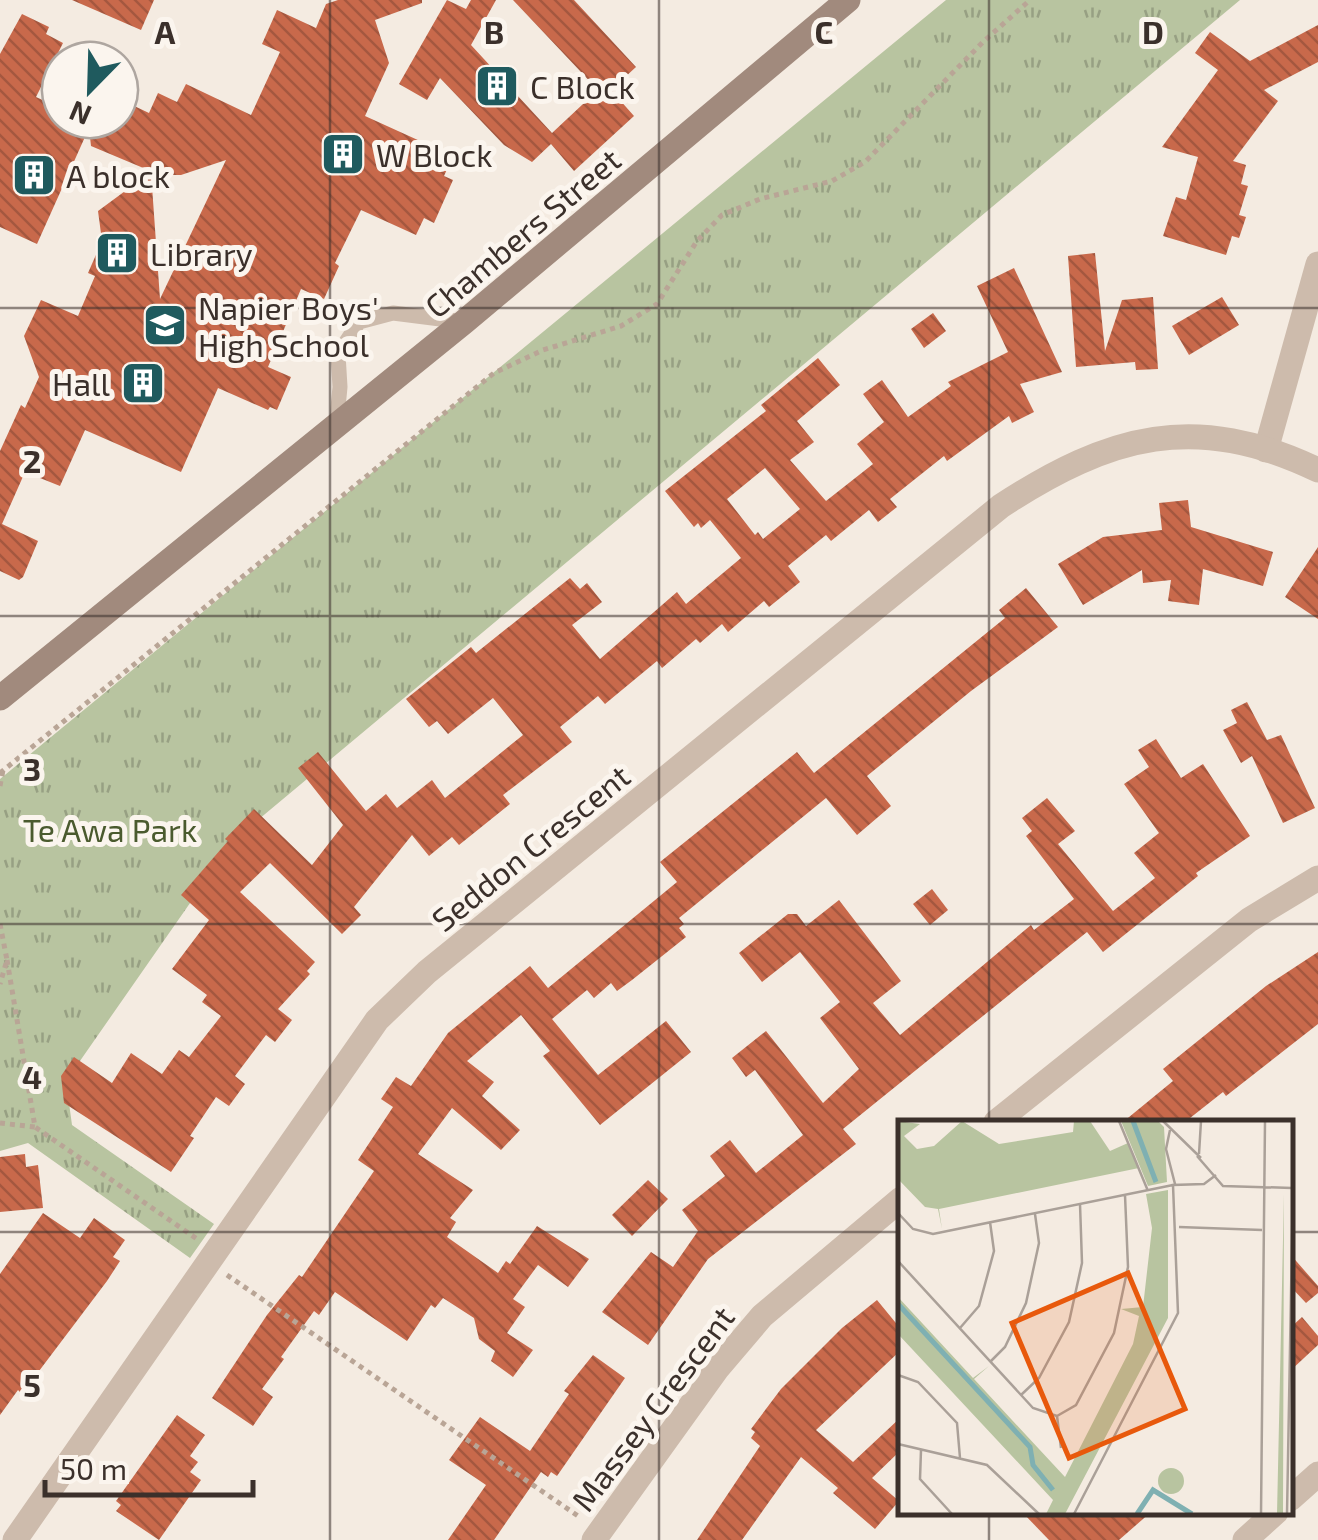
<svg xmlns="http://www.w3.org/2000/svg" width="1318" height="1540" viewBox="0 0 1318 1540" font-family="'Exo 2',sans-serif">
	<defs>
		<pattern id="park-tufts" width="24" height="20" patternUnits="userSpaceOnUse" patternTransform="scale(2.5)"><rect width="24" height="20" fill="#b8c4a0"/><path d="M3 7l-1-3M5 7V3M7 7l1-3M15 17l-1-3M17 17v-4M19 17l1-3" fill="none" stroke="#97a083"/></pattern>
		<pattern id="building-back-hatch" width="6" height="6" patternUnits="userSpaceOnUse" patternTransform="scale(2.5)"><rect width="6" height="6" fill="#c8694b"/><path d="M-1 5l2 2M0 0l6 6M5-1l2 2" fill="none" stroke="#a4573f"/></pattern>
	</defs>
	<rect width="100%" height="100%" fill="#f4ebe1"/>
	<polygon fill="url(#park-tufts)" points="946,0 1240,0 234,840 66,1081 72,1125 214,1224 190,1258 28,1143 0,1151 0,779"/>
	<g fill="url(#building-back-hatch)" fill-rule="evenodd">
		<polygon points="72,0 154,0 141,30"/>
		<polygon points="338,0 422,0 422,3 375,20 389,63 365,116 453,156 444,176 453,180 434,223 424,218 416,235 361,210 335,263 339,266 324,299 301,289 268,367 291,377 277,410 270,407 268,410 218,388 181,472 85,430 60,486 25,472 2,524 38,541 23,577 19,580 0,571 0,451 21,405 25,408 39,377 24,336 41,300 78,316 95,276 88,273 102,241 98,211 151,172 160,299 226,160 181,175 160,175 91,146 89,128 37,244 0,227 0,54 22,14 49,27 46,34 63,43 36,97 60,108 60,120 93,120 92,123 103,128 106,120 124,120 130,104 149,113 158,93 177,102 186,84 251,115 280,52 262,44 277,10 316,28 326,4"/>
		<polygon points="447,0 466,9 471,0 496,0 471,45 552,133 598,90 513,0 574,0 636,67 611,90 634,116 574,171 551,144 532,162 504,145 440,78 427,100 399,84"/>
		<polygon points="1318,25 1318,62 1264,90 1278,101 1233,161 1246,165 1241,184 1248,186 1239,215 1246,217 1239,238 1232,236 1226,255 1163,236 1176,197 1186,200 1198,157 1162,147 1218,70 1195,53 1210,32 1250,61"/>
		<polygon points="1095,253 1105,351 1122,300 1153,297 1158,369 1136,370 1135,362 1076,367 1068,256"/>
		<path d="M1014 268 1062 372 1020 384 1034 412 1012 423 1009 416 947 461 944 456 890 499 897 507 878 522 869 510 831 541 826 535 788 566 800 582 769 607 764 601 728 632 722 624 700 643 696 639 662 668 657 661 605 704 598 696 560 727 572 742 503 795 510 804 459 845 452 837 429 856 412 835 354 907 361 915 342 934 270 863 240 892 315 962 307 971 310 974 278 1009 292 1020 275 1042 266 1035 235 1076 245 1084 229 1106 216 1097 190 1136 194 1138 171 1172 64 1103 61 1076 74 1057 112 1083 131 1053 162 1074 179 1050 189 1057 221 1016 202 1002 207 995 172 969 209 920 181 895 228 841 225 839 254 809 312 865 343 825 298 768 318 752 366 811 386 794 397 808 432 780 445 798 523 735 493 698 448 734 437 721 429 727 406 699 471 647 476 653 570 578 580 589 587 583 602 602 572 625 600 659 677 592 686 604 741 558 710 520 701 528 698 523 694 527 665 491 766 411 761 405 818 358 840 385 797 421 814 442 790 460 826 501 873 464 857 444 884 422 863 394 882 380 908 417 951 386 948 382 1008 352 977 286ZM765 468 800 509 763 539 758 532 755 535 727 499Z"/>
		<polygon points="1222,297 1239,325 1189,355 1172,326"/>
		<polygon points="933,313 946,331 924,348 911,329"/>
		<polygon points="1188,500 1191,527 1273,552 1263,586 1203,569 1199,605 1168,601 1171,580 1143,583 1142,570 1083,605 1058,564 1103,537 1162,530 1159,503"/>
		<polygon points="1318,547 1318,619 1285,597"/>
		<polygon points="1026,588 1058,627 971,691 867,776 891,806 857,835 826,798 679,918 684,924 679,928 686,937 632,980 617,991 611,983 594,998 587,990 552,1019 598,1075 666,1021 691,1052 600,1125 543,1056 550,1051 521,1015 467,1061 494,1082 482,1096 520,1130 501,1150 452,1108 418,1154 473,1190 450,1218 456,1222 447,1237 498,1273 506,1261 510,1264 537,1226 589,1259 568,1287 538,1265 513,1299 525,1307 507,1333 533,1350 513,1377 491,1361 495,1351 479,1339 474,1318 443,1298 435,1308 431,1305 407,1341 335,1292 319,1315 314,1311 281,1357 284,1359 262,1389 273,1397 253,1426 212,1398 267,1315 299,1275 302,1277 374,1171 358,1160 393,1107 381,1099 396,1077 411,1086 448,1033 530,966 548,988 677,882 660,862 797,752 814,773 1005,618 999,610"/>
		<polygon points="1247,702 1267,740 1281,735 1315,808 1283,823 1252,756 1241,763 1223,730 1237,723 1231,710"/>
		<polygon points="1156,739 1181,778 1203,764 1250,836 1196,873 1198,876 1103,952 1087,932 843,1129 856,1144 708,1259 648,1345 602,1312 651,1252 673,1267 698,1231 682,1210 725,1176 710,1156 730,1140 756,1173 803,1135 755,1070 746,1077 732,1058 766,1031 823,1103 859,1069 820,1018 840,1002 800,952 762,982 739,953 788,914 797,914 806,926 839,900 901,981 873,1003 900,1035 1031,925 1034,930 1074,899 1026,836 1032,831 1022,818 1047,798 1075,831 1058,844 1113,911 1155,878 1134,853 1159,833 1124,784 1149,767 1138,750"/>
		<polygon points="932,889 948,910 930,925 913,904"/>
		<polygon points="1318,952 1318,1024 1226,1096 1223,1092 1185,1122 1123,1122 1173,1081 1163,1069 1266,986"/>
		<polygon points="25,1154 26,1167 38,1165 43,1208 0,1212 0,1157"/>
		<polygon points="648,1180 668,1199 632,1236 612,1215"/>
		<polygon points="43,1213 80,1238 94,1218 125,1240 113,1257 120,1261 107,1281 36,1375 33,1373 20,1392 18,1390 0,1415 0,1274"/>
		<polygon points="1290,1254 1318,1286 1318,1293 1306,1303 1290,1286"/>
		<polygon points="877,1300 900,1328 900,1351 816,1430 853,1462 900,1418 900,1451 872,1478 899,1501 875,1529 833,1493 838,1488 801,1457 742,1540 697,1540 760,1446 751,1438 755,1432 751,1429 781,1389 842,1328"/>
		<polygon points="1302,1317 1318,1336 1318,1345 1290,1371 1290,1328"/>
		<polygon points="593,1355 625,1378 557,1476 551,1472 548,1477 541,1472 494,1540 448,1540 486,1485 449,1460 480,1417 530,1451 569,1394 564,1391"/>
		<polygon points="177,1415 205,1435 190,1456 198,1462 190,1472 201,1480 159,1540 116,1511 121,1505 116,1501"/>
		<polygon points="1022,1512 1151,1512 1119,1540 1049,1540"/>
	</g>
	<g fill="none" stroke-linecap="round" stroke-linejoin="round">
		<g stroke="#b9a596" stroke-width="5" stroke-dasharray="5 5" stroke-linecap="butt">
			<polyline points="0,773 494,373 543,350 621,326 657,304 697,241 722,215 760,199 832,181 865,162 983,42 1030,0"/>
			<polyline points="0,786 3,770"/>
			<polyline points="0,924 7,960 0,984"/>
			<polyline points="7,960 35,1127 197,1239"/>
			<polyline points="0,1123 35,1127"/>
			<polyline points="227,1275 581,1518"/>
		</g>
		<polyline stroke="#cdbbac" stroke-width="15" points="336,428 340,387 338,354 359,322 393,313 464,322"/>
		<g stroke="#cdbbac" stroke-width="25">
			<polyline points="1266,450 1318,264"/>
			<polyline points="996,1122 1249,920 1318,878"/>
			<polyline points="1290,1499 1318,1474"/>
			<path d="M15 1540 377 1020 427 972 506 908 1001 506C1110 435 1195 411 1318 470"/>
			<polyline points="594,1540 717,1369 762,1316 901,1199"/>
			<polyline points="1245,1540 1276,1512"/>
		</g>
		<polyline stroke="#a18a7d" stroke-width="25" points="0,698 464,322 848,0"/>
	</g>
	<path fill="none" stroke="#3b302b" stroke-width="2.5" stroke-opacity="0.55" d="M330 0V1540M659 0V1540M989 0V1122M0 308H1318M0 616H1318M0 924H1318M0 1232H901M1290 1232H1318M989 1512V1540"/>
	<defs>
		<g id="building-square" transform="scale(2.25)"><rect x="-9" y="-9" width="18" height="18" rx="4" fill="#1f5a5e" stroke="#fbf5ee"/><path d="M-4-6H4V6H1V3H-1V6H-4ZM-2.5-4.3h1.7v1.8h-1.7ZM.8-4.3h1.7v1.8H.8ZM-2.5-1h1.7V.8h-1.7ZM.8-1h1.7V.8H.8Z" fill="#fff"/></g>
		<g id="school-square" transform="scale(2.25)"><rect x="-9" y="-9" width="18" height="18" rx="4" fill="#1f5a5e" stroke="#fbf5ee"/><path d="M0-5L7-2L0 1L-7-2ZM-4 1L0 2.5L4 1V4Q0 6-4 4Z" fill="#fff"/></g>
	</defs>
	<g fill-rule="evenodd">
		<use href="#building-square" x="497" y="86"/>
		<use href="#building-square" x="343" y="154"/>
		<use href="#building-square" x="34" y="175"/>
		<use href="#building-square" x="117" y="253"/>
		<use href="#school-square" x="165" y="325"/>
		<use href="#building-square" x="143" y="383"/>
	</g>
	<g text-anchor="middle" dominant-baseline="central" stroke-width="10" stroke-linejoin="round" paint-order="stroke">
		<g font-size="32" fill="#3b302b" stroke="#fbf5ee" text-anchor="start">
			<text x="530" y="86">C Block</text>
			<text x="376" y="154">W Block</text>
			<text x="66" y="175">A block</text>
			<text x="150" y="253">Library</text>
			<text x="198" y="307">Napier Boys'<tspan x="198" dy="37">High School</tspan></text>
			<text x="110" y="383" text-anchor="end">Hall</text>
		</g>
		<g font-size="32" fill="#3b302b" stroke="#fbf5ee">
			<text transform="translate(522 232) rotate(-40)">Chambers Street</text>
			<text transform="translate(530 847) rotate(-39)">Seddon Crescent</text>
			<text transform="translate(652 1408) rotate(-53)">Massey Crescent</text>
		</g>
		<g font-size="32" fill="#4a5a2e" stroke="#fbf5ee">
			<text x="110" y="829">Te Awa Park</text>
		</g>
	</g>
	<g transform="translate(898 1120)">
		<rect width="395" height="395" fill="#f4ebe1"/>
		<path d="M386 74 385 394H379ZM260 361a13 13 0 1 1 26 0a13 13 0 1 1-26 0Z" fill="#b8c4a0"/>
		<path d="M0 1 22 4 6 16 19 29 36 26 64 1 101 24 175 12 176 1H192L212 31 230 23 241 48 41 89 44 109 40 89 27 87 0 59ZM223 1H260L266 7 269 62 250 66ZM270 70V198L167 394H148L155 380 0 214V177L75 258 91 246 76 259 167 357 235 224 241 196 223 189 245 187 254 108 248 74Z" fill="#b8c4a0"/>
		<path fill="none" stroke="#7fb0b2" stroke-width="5" d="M235 1 258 62M0 184 132 327 135 345 155 370M239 394 255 370 294 394"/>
		<path fill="none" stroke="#aaa098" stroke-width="2.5" d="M221 1 250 71M265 1 303 38M272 10 268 29 277 64M301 34 303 1M299 36 325 66 394 68M0 93 15 109 35 114 275 65M281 107 364 110M0 141 135 288 159 296M62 208 81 186 96 131 92 102M93 241 107 227 128 183 141 123 137 94M0 255 20 262 59 303 62 338M123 275 141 258 171 202 184 143 182 84M159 296 178 285 216 213 230 147 227 75M159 296 163 328M0 324 89 345 141 394M23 330 22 359 54 394M176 394 280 193 275 65 306 64 318 55M363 394 367 1M389 394 395 63"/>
		<path fill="#e8590c" fill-opacity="0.15" stroke="#e8590c" stroke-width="5" d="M230 153 287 289 171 338 114 203Z"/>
		<rect width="395" height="395" fill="none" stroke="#3b302b" stroke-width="5"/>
	</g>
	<g font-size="32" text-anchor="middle" font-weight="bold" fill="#3b302b" stroke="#fbf5ee" stroke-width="10" stroke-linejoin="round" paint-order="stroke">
		<text x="165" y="44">A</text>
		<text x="494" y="44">B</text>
		<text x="824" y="44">C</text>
		<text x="1153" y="44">D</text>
		<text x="32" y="473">2</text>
		<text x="32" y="781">3</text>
		<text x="32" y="1089">4</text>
		<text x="32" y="1397">5</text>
	</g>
	<g transform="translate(90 90) rotate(203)"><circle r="48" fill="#fbf5ee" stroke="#aea6a0" stroke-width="2.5"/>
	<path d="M0-8L18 38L0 25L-18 38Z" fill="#1f5a5e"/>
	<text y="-15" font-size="28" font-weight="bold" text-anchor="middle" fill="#3b302b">N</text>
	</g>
	<path d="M45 1480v15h208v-15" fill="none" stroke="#3b302b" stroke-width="5"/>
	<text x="60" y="1480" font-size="30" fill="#3b302b" stroke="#fbf5ee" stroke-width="8" paint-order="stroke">50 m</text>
</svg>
